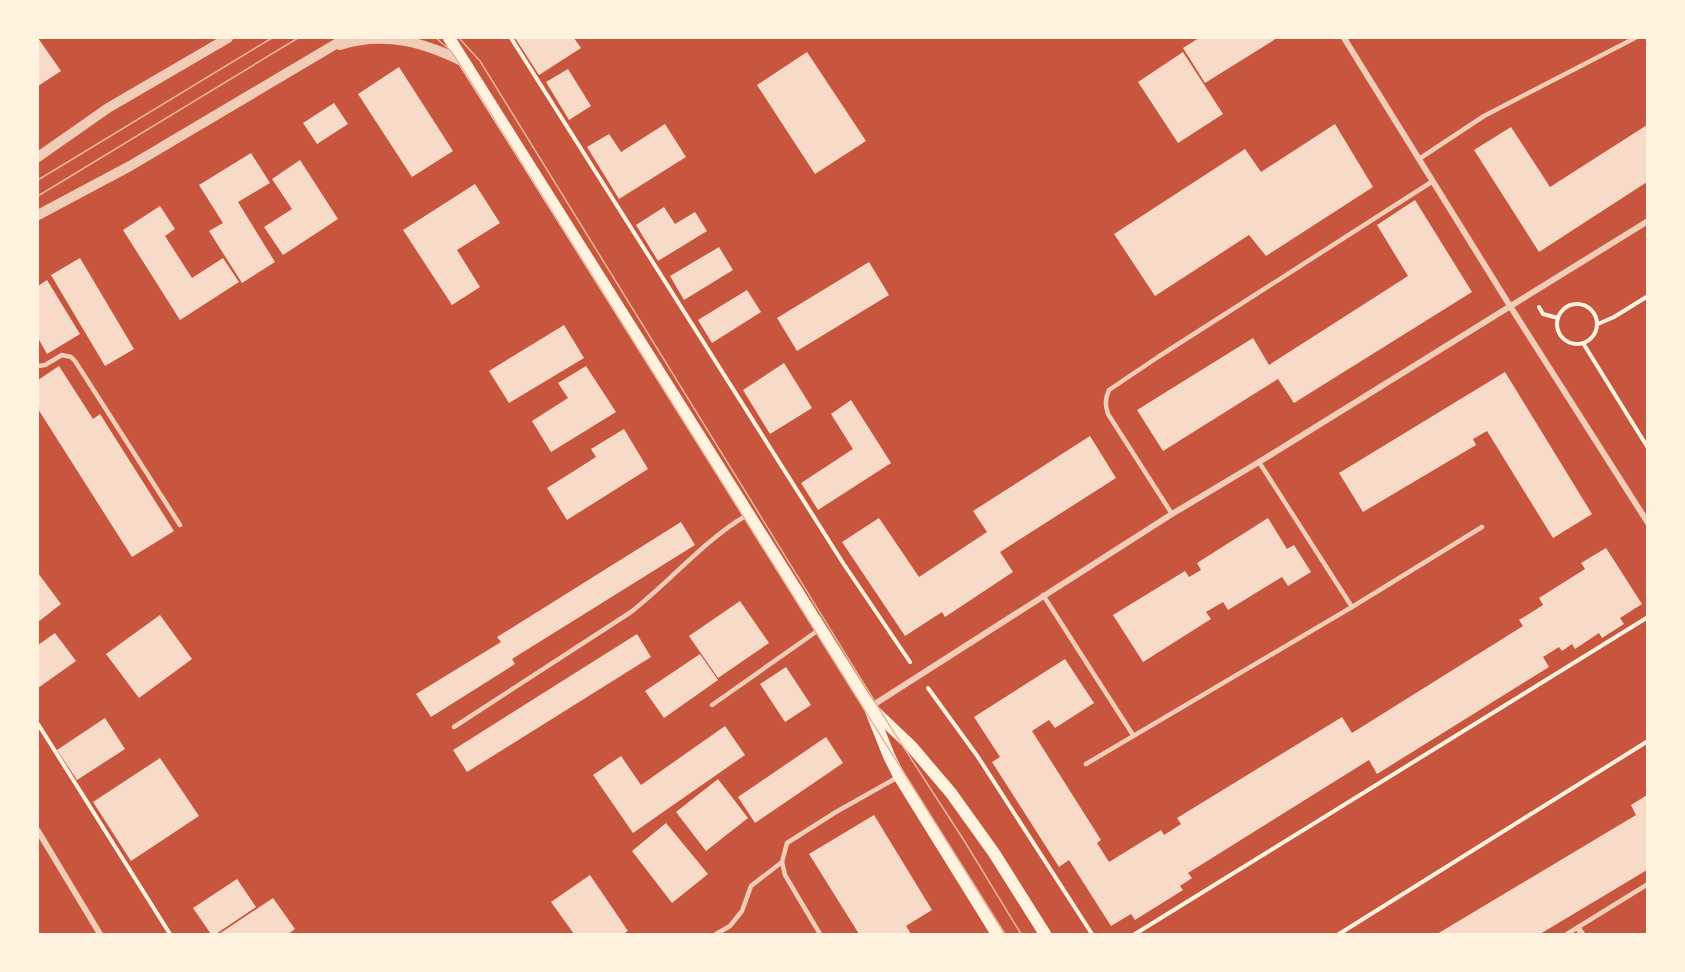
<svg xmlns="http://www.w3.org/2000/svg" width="1685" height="972" viewBox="0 0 1685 972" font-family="'Varela Round',sans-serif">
	<rect width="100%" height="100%" fill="#c8553d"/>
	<g fill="#f7dbc8">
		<polygon points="38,38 61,71 38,86"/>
		<polygon points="515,38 574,38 581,48 539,75"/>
		<polygon points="1199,38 1277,38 1205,83 1183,48"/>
		<polygon points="807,52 866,141 815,174 757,85"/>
		<polygon points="1183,52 1223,114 1178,143 1138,82"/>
		<polygon points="399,67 453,151 412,177 358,94"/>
		<polygon points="568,69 591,106 569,120 546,82"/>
		<polygon points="334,103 348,124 317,144 303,123"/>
		<polygon points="665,124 686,157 619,199 587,147 609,134 621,152"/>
		<polygon points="1335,124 1373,187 1266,256 1249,235 1155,296 1114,234 1245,149 1261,172"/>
		<polygon points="1647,125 1647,182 1539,252 1474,150 1511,127 1550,187"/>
		<polygon points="251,153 270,183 238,202 275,262 242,283 209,231 223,223 199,185"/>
		<polygon points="300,160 338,219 283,255 264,227 292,209 272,179"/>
		<polygon points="475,184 500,223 457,250 480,287 452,305 403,230"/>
		<polygon points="1415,200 1472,292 1294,403 1278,379 1163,451 1137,410 1253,338 1269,365 1408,276 1377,225"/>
		<polygon points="160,206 175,229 165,236 192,278 223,258 239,282 180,320 123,230"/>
		<polygon points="664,207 675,224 695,212 707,231 658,261 636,225"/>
		<polygon points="719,247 733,270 684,300 670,276"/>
		<polygon points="80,258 134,349 105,366 51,275"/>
		<polygon points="869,262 889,295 797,351 777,318"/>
		<polygon points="47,280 80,334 47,354 38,338 38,286"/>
		<polygon points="747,290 761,312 712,343 698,320"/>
		<polygon points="564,325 584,358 509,403 489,371"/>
		<polygon points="784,363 812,408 770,434 743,390"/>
		<polygon points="59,366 93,419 100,414 174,531 132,557 38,409 38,380"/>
		<polygon points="586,366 616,412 551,452 532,421 568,398 558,383"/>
		<polygon points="1505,372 1592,514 1553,538 1487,431 1473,439 1476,445 1363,512 1339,473"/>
		<polygon points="851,400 891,463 818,510 801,483 853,449 831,414"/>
		<polygon points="624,429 648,469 567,520 547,488 596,457 591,449"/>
		<polygon points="1090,436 1116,478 1000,552 1013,572 945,617 942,612 905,636 842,542 879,518 919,577 987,532 973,511"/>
		<polygon points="1268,518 1287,549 1294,545 1311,572 1288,586 1282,577 1228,610 1223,602 1206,612 1211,619 1143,662 1113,615 1185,571 1189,577 1201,570 1197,563"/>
		<polygon points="681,522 695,545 512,659 515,664 431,717 416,694 501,642 497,637"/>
		<polygon points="1606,548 1642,604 1620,618 1624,624 1602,638 1599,633 1575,649 1572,644 1562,651 1559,647 1543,657 1549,667 1377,774 1369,760 1188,873 1192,878 1180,886 1183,890 1135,920 1131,914 1111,926 1069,860 1059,867 992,762 1000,757 974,717 1065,659 1094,703 1055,728 1049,720 1032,731 1101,840 1097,843 1109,862 1161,830 1164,835 1181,824 1177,818 1342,717 1352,733 1523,626 1519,620 1543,605 1539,598 1585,569 1581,563"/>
		<polygon points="38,573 61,604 38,622"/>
		<polygon points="740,601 769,643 718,678 689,636"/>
		<polygon points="160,615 192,659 139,698 106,654"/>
		<polygon points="55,633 76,661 38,688 38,645"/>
		<polygon points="637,634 651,657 467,772 453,750"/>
		<polygon points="700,654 718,680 664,718 645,691"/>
		<polygon points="786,667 811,705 785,722 760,684"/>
		<polygon points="105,718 125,749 77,780 57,750"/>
		<polygon points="725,726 745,755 633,833 593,775 621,756 641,785"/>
		<polygon points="826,737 843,763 755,823 738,797"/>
		<polygon points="160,758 199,816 131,861 93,802"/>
		<polygon points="718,779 748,818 706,851 676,812"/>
		<polygon points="1647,795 1647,870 1540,934 1437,934 1636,815 1631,805"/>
		<polygon points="874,815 932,910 906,926 911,934 859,934 809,854"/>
		<polygon points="666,823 708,874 672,903 632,851"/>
		<polygon points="590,875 628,931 623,934 574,934 551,902"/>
		<polygon points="237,879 256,907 216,934 211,934 193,908"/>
		<polygon points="273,898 295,929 288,934 219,934"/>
	</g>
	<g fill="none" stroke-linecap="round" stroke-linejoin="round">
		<g stroke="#fff3e0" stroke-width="4">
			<polyline points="511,38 843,563 910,662"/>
			<circle cx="1577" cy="324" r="20"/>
			<polyline points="1539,307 1543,314 1558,318"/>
			<polyline points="1598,324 1614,317 1648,296"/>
			<polyline points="1583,343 1648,448"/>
			<polyline points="928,688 978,757 1092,934"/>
			<polyline points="38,724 170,934"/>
			<polyline points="1135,934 1648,617"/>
			<polyline points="1339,934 1648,741"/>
		</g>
		<g stroke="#f1ccb7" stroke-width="4.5">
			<polyline points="1419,159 1484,116 1635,38"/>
			<polyline points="38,366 45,365 62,355 71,357 75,361 180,525"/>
			<polyline points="1259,462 1352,607"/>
			<path d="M1172 514 1108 414C1105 405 1105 399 1109 390L1158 357 1433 181"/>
			<polyline points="1043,595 1133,735"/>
			<polyline points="712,705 820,629"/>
			<path d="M454 727 631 612C671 581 703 541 747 515"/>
			<polyline points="1086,764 1352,607 1482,527"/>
			<polyline points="716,934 730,926 742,911 751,886 782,862"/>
			<polyline points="820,934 785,875 782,862 787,843 836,812 898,777"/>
			<polyline points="1567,934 1648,884"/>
		</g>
		<g stroke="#f1ccb7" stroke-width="6">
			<polyline points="1344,38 1510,306 1648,523"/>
			<polyline points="870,707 1172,514 1259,462 1648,221"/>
			<polyline points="38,831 100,934"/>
			<polyline points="1578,928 1582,934"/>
		</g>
		<g stroke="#f1ccb7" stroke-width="10">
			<path d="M340 45C385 31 424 42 466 63"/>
			<polyline points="38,157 108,108 228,38"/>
			<polyline points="38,215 130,166 346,38"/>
		</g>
		<g stroke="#fff3e0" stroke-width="12">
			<polyline points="449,38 863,696 870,707 911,746 951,793 994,853 1045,934"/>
			<polyline points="871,711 889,756 899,776 997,934"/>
		</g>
		<g stroke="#e9b49f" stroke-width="1.5">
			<polyline points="436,38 451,51 464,71 1005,934"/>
			<polyline points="459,38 480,61 888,723 965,842 1021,934"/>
			<polyline points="38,180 272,38"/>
			<polyline points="38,196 298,38"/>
		</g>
	</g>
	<rect width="1685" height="972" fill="none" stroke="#fff3e0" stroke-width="78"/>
</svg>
